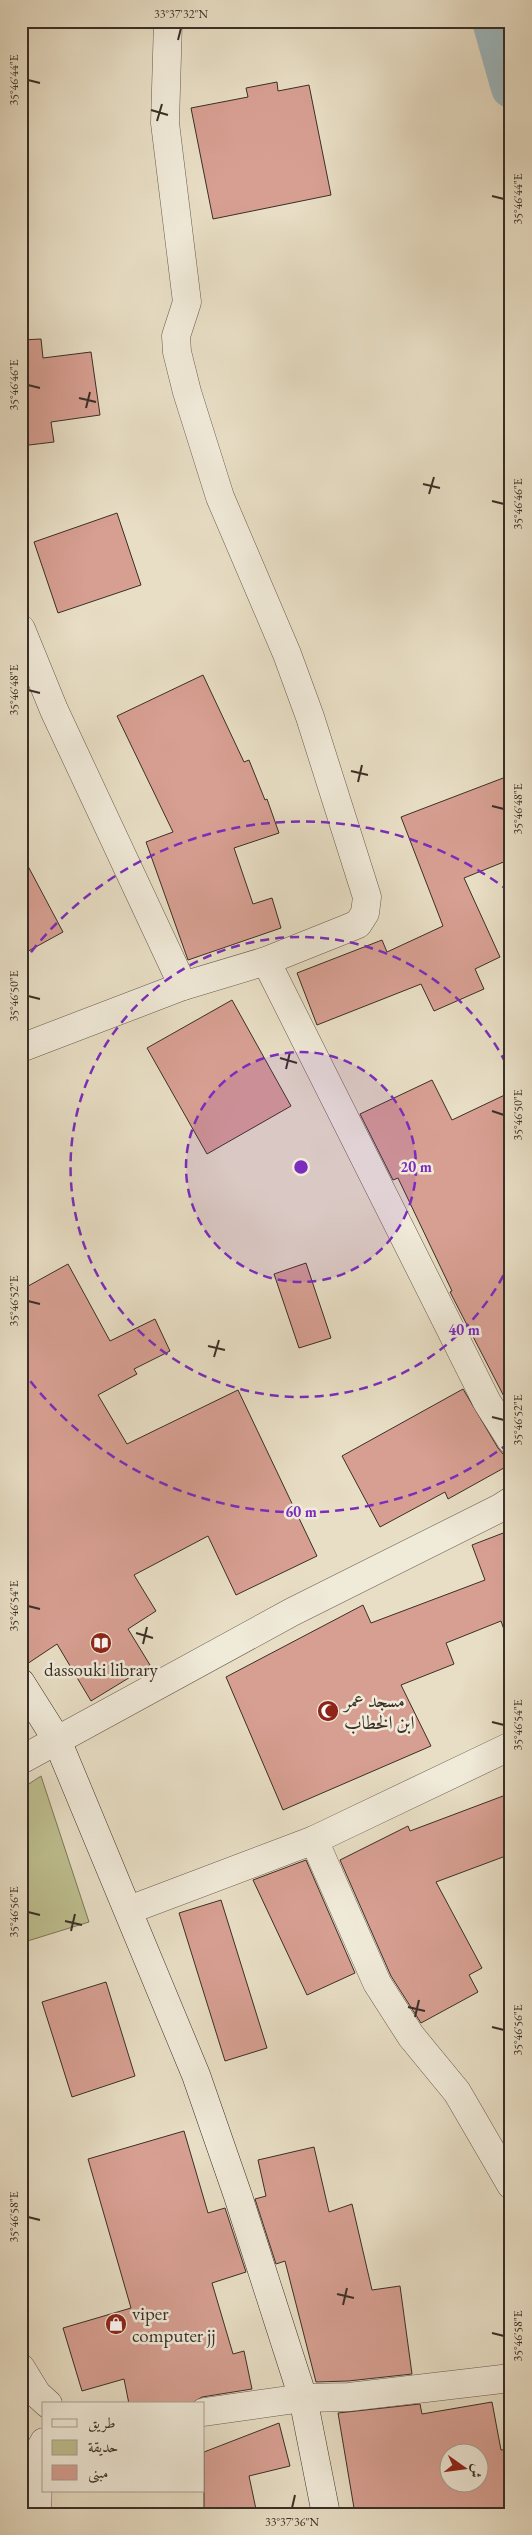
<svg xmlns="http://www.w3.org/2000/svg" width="532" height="2535" viewBox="0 0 532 2535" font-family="'EB Garamond',Amiri,serif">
	<rect width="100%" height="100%" fill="#e8dec5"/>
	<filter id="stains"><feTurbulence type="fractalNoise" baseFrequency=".004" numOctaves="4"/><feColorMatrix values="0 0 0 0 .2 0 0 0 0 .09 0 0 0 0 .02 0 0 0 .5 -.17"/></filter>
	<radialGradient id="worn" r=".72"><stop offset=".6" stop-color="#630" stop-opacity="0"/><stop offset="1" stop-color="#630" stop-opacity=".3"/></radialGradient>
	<polygon fill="#bebf8f" stroke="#7c775b" points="41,1776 89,1922 21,1943 21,1789"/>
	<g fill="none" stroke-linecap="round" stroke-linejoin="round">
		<polyline stroke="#9db9c0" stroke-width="40" points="492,21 511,88"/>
	</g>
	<g fill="#d79f92" stroke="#3a2f27" fill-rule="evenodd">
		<polygon points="277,82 278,91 309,85 331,195 213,219 191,108 248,97 246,88"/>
		<polygon points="41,339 43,358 91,352 100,415 51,422 54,442 21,446 21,340"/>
		<polygon points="117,513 141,585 58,613 34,542"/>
		<polygon points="203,675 244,762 249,760 265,800 267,799 279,833 234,848 253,904 272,898 281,928 188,960 146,842 173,832 117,716"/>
		<polygon points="511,775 511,859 464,878 500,957 475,969 484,989 434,1011 421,984 317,1025 297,973 382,940 387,952 443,926 401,817"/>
		<polygon points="21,853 63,932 21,955"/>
		<polygon points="232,1000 291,1106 207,1154 147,1048"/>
		<polygon points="432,1080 452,1120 511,1092 511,1410 450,1292 452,1291 398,1178 393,1180 360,1114"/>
		<polygon points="306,1263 331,1338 299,1348 274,1274"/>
		<polygon points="68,1264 110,1341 155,1319 170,1351 134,1369 137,1374 98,1395 127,1444 238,1390 317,1556 236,1595 208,1536 134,1575 156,1611 128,1629 150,1665 91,1701 57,1644 21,1668 21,1290"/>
		<polygon points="463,1389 498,1448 503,1454 511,1455 511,1464 448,1499 445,1492 380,1527 342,1456"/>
		<polygon points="511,1530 511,1640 508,1641 501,1621 446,1643 454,1664 401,1685 431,1746 283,1810 226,1677 363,1605 371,1623 485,1580 472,1545"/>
		<polygon points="511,1793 511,1854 436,1882 482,1968 469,1975 478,1992 421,2023 391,1976 340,1860 408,1826 410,1831"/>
		<polygon points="306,1860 355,1973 307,1995 253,1880"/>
		<polygon points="221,1900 267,2048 225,2061 179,1913"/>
		<polygon points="106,1982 135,2076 72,2097 42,2002"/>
		<polygon points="184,2131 208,2213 225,2208 246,2272 212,2283 233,2354 244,2351 252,2389 202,2397 191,2404 129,2404 124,2379 82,2391 63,2328 131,2308 88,2159"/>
		<polygon points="314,2147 329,2212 352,2204 372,2290 400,2286 412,2374 348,2381 316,2382 285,2261 276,2264 255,2199 266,2196 258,2160"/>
		<path d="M492 2402 501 2450 511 2449V2514H355L338 2413 420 2404 422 2414ZM450 2452H480V2482H450Z"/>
		<polygon points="279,2423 290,2466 249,2476 257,2514 204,2514 204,2452"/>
	</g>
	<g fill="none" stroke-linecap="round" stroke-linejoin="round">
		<g stroke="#665b4e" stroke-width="29">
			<g id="minor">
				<polyline points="21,629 54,710 183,986"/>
				<polyline points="266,961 487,1402 511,1440"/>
				<polyline points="21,1048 183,986 266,961 346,929 358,924 365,913 367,897 310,717 287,654 220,497 187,392 177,352 176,336 187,302 165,123 168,21"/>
				<polyline points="21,1760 292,1612 500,1508 511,1501"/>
				<polyline points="314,1840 377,1983 411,2036 457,2092 511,2185"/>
				<polyline points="129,1910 314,1840 511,1746"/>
				<polyline points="21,2368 37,2394 48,2404"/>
				<polyline points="204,2412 303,2398 349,2397 511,2378"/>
				<polyline points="37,2514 39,2451 44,2442"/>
			</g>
		</g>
		<g stroke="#3a2f27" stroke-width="29">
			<polyline id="secondary" points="21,1683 57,1740 196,2075 238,2196 303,2398 326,2514"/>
		</g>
		<use href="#minor" stroke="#f0ead9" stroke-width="28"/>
		<use href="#secondary" stroke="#f0ead9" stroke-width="28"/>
	</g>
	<path fill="none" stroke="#3a2f27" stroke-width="2" d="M178 40 181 28M28 80 40 83M151 110 168 115M157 121 162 104M492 196 504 199M28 385 40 388M79 398 96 402M86 408 90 392M423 484 440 488M429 494 434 477M492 501 504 504M28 690 40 693M351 771 368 775M358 782 362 765M492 806 504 809M28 996 40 999M280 1058 297 1063M286 1069 290 1052M492 1111 504 1115M28 1301 40 1304M208 1346 225 1350M214 1357 219 1340M492 1417 504 1420M28 1606 40 1609M136 1633 153 1638M143 1644 147 1627M492 1722 504 1725M28 1912 40 1915M65 1921 82 1925M71 1931 75 1914M408 2007 425 2011M415 2017 419 2000M492 2027 504 2030M28 2217 40 2220M337 2294 354 2298M343 2305 347 2288M492 2333 504 2336M292 2508 295 2495"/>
	<circle cx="301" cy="1167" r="115" fill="#7b2cbf" fill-opacity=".12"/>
	<g fill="none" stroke="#7b2cbf" stroke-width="2.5" stroke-dasharray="9 6">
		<circle cx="301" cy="1167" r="115"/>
		<path d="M510 1262A230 230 0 1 1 510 1072"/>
		<path d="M509 1443A345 345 0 0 1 22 1370M22 964A345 345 0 0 1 509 891"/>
	</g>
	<defs>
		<g id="library-disc" transform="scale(1.125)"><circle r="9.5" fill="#8f2418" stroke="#f0ead9"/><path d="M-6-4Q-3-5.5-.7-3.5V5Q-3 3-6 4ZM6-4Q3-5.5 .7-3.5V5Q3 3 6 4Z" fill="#fff"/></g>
		<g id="mosque-disc" transform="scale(1.125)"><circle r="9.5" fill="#8f2418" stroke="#f0ead9"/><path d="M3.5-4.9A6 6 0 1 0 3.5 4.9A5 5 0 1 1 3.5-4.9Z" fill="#fff"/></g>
		<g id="shop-disc" transform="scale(1.125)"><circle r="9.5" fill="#8f2418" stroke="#f0ead9"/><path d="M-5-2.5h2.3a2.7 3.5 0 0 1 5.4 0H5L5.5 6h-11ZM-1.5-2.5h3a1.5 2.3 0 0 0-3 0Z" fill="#fff"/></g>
	</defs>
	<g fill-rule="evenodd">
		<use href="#library-disc" x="101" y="1643"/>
		<use href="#mosque-disc" x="328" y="1711"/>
		<use href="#shop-disc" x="116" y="2324"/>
	</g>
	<g text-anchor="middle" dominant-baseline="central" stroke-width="5" stroke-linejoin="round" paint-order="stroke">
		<g font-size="19" fill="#3a2f27" stroke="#f0ead9" text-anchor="start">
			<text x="101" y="1669" text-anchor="middle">dassouki library</text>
			<text x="344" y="1700">مسجد عمر<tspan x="344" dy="22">ابن الخطاب</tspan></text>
			<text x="132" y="2313">viper<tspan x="132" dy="22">computer jj</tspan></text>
		</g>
	</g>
	<circle cx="301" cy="1167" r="8" fill="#7b2cbf" stroke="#f0ead9" stroke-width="2.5"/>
	<g font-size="15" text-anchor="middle" font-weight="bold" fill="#7b2cbf" stroke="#f0ead9" stroke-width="5" stroke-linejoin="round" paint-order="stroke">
		<text x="416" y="1172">20 m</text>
		<text x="464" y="1335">40 m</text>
		<text x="301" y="1517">60 m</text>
	</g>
	<rect width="532" height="2535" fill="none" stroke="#e8dec5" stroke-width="55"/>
	<rect x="42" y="2402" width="162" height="90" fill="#f0ead9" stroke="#a79f92"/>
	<rect x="52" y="2419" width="25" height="8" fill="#f0ead9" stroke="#a79f92"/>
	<text x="88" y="2428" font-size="15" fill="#3a2f27">طريق</text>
	<rect x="52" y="2440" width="25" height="15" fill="#bebf8f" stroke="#a79f92"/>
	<text x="88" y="2452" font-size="15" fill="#3a2f27">حديقة</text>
	<rect x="52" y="2465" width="25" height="15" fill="#d79f92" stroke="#a79f92"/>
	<text x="88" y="2478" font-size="15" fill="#3a2f27">مبنى</text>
	<g transform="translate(464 2468) rotate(104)"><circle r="24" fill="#f0ead9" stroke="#a79f92"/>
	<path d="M0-4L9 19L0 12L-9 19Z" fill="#8f2418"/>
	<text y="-8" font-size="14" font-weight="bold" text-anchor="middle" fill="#3a2f27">ش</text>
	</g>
	<rect x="28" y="28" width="476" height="2480" fill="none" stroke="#3a2f27" stroke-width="2"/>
	<g font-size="12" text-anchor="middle" fill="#3a2f27">
		<text x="181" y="18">33°37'32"N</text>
		<text transform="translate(14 80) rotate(-90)" y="4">35°46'44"E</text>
		<text transform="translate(518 199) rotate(-90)" y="4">35°46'44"E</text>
		<text transform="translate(14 385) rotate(-90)" y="4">35°46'46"E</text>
		<text transform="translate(518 504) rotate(-90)" y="4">35°46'46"E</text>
		<text transform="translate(14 690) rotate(-90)" y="4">35°46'48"E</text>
		<text transform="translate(518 809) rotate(-90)" y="4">35°46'48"E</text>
		<text transform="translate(14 996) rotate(-90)" y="4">35°46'50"E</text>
		<text transform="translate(518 1115) rotate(-90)" y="4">35°46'50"E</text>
		<text transform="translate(14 1301) rotate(-90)" y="4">35°46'52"E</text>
		<text transform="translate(518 1420) rotate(-90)" y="4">35°46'52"E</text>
		<text transform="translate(14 1606) rotate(-90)" y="4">35°46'54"E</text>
		<text transform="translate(518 1725) rotate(-90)" y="4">35°46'54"E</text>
		<text transform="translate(14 1912) rotate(-90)" y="4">35°46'56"E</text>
		<text transform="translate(518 2030) rotate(-90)" y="4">35°46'56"E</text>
		<text transform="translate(14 2217) rotate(-90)" y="4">35°46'58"E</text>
		<text transform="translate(518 2336) rotate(-90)" y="4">35°46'58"E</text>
		<text x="292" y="2526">33°37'36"N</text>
	</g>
	<rect width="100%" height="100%" filter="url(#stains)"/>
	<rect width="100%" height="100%" fill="url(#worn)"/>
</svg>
